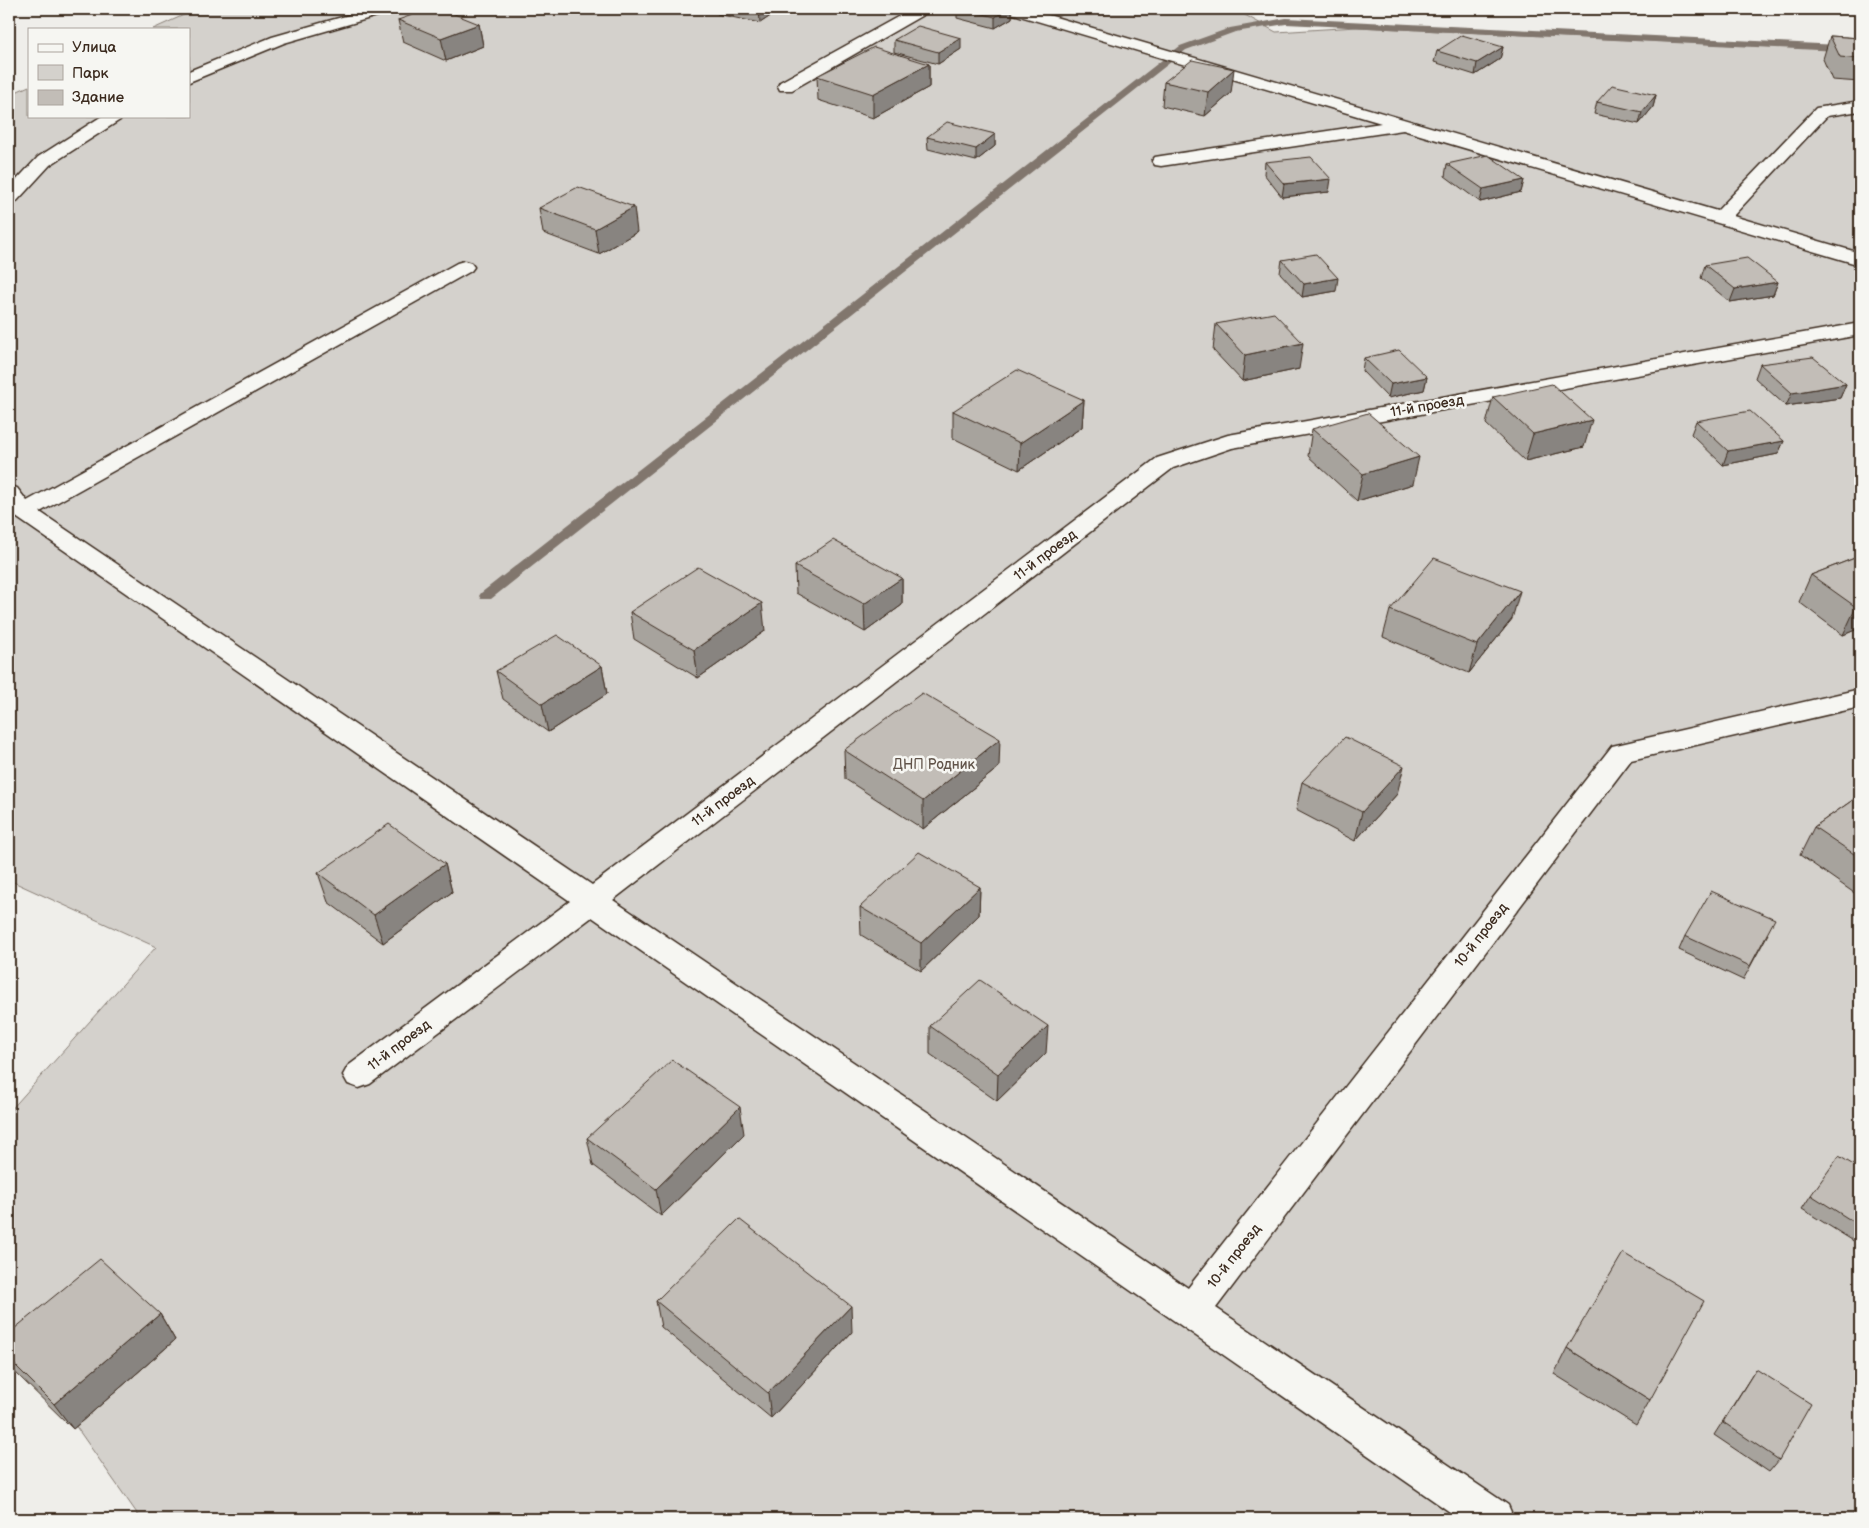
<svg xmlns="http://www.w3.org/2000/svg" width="1869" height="1528" viewBox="0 0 1869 1528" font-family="'Balsamiq Sans',sans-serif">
	<rect width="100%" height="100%" fill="#efeeea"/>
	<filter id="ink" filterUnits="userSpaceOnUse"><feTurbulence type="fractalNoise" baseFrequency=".02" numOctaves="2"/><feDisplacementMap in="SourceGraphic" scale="10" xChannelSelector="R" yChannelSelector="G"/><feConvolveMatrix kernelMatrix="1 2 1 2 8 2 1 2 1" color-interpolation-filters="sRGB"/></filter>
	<g filter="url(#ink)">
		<polygon fill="#d4d1cc" stroke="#887e75" points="197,9 1234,9 1276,32 1357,27 1860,51 1860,1519 141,1519 9,1331 9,1112 156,947 9,880 9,95 29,86 29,116 189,116 189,29 153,29"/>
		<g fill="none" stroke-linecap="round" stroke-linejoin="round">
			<polygon fill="#81766d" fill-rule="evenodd" points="1286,18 1860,46 1860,52 1286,24 1235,32 1186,50 491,599 481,599 479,596 481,593 1180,46 1230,28"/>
			<g stroke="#3b2a1e" stroke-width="3">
				<g id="minor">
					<polygon points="370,9 394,9 391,12 284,43 189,82 189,71 272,37"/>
					<polygon points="912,9 931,9 928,12 792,90 780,90 778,86 780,82"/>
					<polygon points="1004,9 1028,9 1717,211 1816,108 1860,101 1860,111 1827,116 1733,216 1860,253 1860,265 1403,130 1161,166 1155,165 1152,161 1155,157 1161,156 1381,123 1007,12"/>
					<polygon points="102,116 122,116 120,120 50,165 16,202 9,203 9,188 38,157"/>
					<polygon points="464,261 471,263 474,267 471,271 40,512 592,885 1157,458 1228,435 1860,323 1860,335 1232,448 1173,468 613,900 1188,1288 1612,746 1860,689 1860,707 1631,760 1216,1308 1508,1505 1514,1519 1460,1519 592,917 370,1084 359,1088 348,1084 343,1075 348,1066 570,901 16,517 9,508 9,486 17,488 27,501 457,263"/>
				</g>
			</g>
			<use href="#minor" fill="#f6f6f2" fill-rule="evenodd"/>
		</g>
		<g fill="#a7a39d" stroke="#3b2a1e">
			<polygon points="717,9 781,9 760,23 717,14"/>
			<polygon points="957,9 1012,9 1012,18 995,28 957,18"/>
			<polygon points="398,20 479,24 483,46 446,61 403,42"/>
			<polygon points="1830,36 1860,38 1860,82 1832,80 1823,59"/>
			<polygon points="894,40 961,49 938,64 894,52"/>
			<polygon points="1503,47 1500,59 1475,75 1434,62 1437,51"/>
			<polygon points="929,64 929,87 873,118 818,100 817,76"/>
			<polygon points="1164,82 1231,93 1205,116 1162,106"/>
			<polygon points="1656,95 1653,107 1639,124 1594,114 1597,102"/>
			<polygon points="995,134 995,146 976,161 928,149 927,137"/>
			<polygon points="1265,162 1329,192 1282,197 1264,174"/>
			<polygon points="1447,164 1524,180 1521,192 1480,202 1445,176"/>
			<polygon points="539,208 637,232 599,254 543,233"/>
			<polygon points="1282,260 1336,291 1302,297 1280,273"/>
			<polygon points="1705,265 1778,282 1773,295 1730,302 1701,278"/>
			<polygon points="1216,324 1299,369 1242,381 1213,350"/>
			<polygon points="1364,358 1427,377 1424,390 1388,398 1362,371"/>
			<polygon points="1760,364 1846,384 1840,398 1786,406 1755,378"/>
			<polygon points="1493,397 1584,447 1525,461 1486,424"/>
			<polygon points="1084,400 1082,427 1019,470 953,438 953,411"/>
			<polygon points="1696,421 1784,441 1778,454 1723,465 1691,434"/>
			<polygon points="1312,429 1413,484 1357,501 1308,456"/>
			<polygon points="1860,556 1860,628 1843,635 1799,602 1811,575"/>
			<polygon points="795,566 902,578 902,605 865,632 796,593"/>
			<polygon points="1390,610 1512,619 1469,673 1383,637"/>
			<polygon points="630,612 765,631 698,678 634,639"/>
			<polygon points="602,666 607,694 548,732 503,699 496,671"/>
			<polygon points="844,750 999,767 923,829 845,779"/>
			<polygon points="1302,782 1397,794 1355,841 1296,810"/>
			<polygon points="1860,795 1860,897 1800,855 1814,827"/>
			<polygon points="445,864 452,892 383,943 328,902 318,873"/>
			<polygon points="980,887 979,915 921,971 861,935 860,907"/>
			<polygon points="1768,934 1743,980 1679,950 1685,936"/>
			<polygon points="930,1026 1046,1053 997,1101 930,1054"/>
			<polygon points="744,1134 661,1216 593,1165 587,1138"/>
			<polygon points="1860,1169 1860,1245 1802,1209 1811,1195"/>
			<polygon points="656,1301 852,1332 771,1418 661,1327"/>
			<polygon points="160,1314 175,1340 73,1429 13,1370 9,1364 9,1333"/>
			<polygon points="1567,1348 1650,1400 1636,1425 1554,1374"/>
			<polygon points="1756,1369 1779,1460 1769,1472 1714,1435"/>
		</g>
		<g fill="#888480" stroke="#3b2a1e">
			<polygon points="759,9 781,9 760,23"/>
			<polygon points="1008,9 1012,9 1012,18 995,28 995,17"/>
			<polygon points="479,24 483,46 446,61 441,38"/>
			<polygon points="961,38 961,49 938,64 938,52"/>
			<polygon points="1503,47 1500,59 1475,75 1477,63"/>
			<polygon points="929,64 929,87 873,118 873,94"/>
			<polygon points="1234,69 1231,93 1205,116 1208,92"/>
			<polygon points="1656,95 1653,107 1639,124 1642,112"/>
			<polygon points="995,134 995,146 976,161 976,149"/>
			<polygon points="1331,179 1329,192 1282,197 1284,184"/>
			<polygon points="1524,180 1521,192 1480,202 1483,189"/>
			<polygon points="634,207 637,232 599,254 595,229"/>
			<polygon points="1338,278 1336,291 1302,297 1304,284"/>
			<polygon points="1778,282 1773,295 1730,302 1735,289"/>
			<polygon points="1303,343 1299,369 1242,381 1245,355"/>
			<polygon points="1427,377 1424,390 1388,398 1391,384"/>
			<polygon points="1846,384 1840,398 1786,406 1792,393"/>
			<polygon points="1084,400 1082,427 1019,470 1020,443"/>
			<polygon points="1592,420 1584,447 1525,461 1533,434"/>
			<polygon points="1784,441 1778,454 1723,465 1728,451"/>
			<polygon points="1419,457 1413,484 1357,501 1363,474"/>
			<polygon points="902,578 902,605 865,632 864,604"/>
			<polygon points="1520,591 1512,619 1469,673 1477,645"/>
			<polygon points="762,603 765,631 698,678 694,650"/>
			<polygon points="1860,605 1860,628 1843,635 1856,607"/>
			<polygon points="602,666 607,694 548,732 542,704"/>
			<polygon points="1000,739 999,767 923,829 923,801"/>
			<polygon points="1404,766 1397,794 1355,841 1362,812"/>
			<polygon points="445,864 452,892 383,943 374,915"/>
			<polygon points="980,887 979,915 921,971 921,943"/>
			<polygon points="1048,1026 1046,1053 997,1101 998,1074"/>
			<polygon points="740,1107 744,1134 661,1216 656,1189"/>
			<polygon points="851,1306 852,1332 771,1418 768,1393"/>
			<polygon points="160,1314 175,1340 73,1429 54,1404"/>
		</g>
		<g fill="#c2bdb7" stroke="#3b2a1e">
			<polygon points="429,9 442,9 479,24 441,38 398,20"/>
			<polygon points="964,9 1008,9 995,17"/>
			<polygon points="918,26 961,38 938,52 894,40"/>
			<polygon points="1462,35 1503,47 1477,63 1437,51"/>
			<polygon points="1830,36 1860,38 1860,59 1840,57"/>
			<polygon points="874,47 929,64 873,94 817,76"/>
			<polygon points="1192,60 1234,69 1208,92 1164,82"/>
			<polygon points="1612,85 1656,95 1642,112 1597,102"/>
			<polygon points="947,122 995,134 976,149 927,137"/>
			<polygon points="1488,155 1524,180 1483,189 1447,164"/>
			<polygon points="1311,157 1331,179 1284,184 1265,162"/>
			<polygon points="578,187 634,207 595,229 539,208"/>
			<polygon points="1316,254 1338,278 1304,284 1282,260"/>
			<polygon points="1747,258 1778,282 1735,289 1705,265"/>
			<polygon points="1274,313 1303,343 1245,355 1216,324"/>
			<polygon points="1399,350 1427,377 1391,384 1364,358"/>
			<polygon points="1813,357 1846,384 1792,393 1760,364"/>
			<polygon points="1017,370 1084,400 1020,443 953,411"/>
			<polygon points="1552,384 1592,420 1533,434 1493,397"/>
			<polygon points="1750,411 1784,441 1728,451 1696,421"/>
			<polygon points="1368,413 1419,457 1363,474 1312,429"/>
			<polygon points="833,540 902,578 864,604 795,566"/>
			<polygon points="1860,556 1860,605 1856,607 1811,575"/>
			<polygon points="1434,558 1520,591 1477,645 1390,610"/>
			<polygon points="698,567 762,603 694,650 630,612"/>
			<polygon points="557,635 602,666 542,704 496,671"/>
			<polygon points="922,693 1000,739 923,801 844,750"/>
			<polygon points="1345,737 1404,766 1362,812 1302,782"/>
			<polygon points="1860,795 1860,858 1814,827"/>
			<polygon points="389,824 445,864 374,915 318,873"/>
			<polygon points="919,852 980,887 921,943 860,907"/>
			<polygon points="1711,891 1775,919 1750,966 1685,936"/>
			<polygon points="980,980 1048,1026 998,1074 930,1026"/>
			<polygon points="672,1060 740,1107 656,1189 587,1138"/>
			<polygon points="1839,1156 1860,1169 1860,1226 1811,1195"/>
			<polygon points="739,1219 851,1306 768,1393 656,1301"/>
			<polygon points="1623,1253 1704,1301 1650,1400 1567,1348"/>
			<polygon points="100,1259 160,1314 54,1404 9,1359 9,1333"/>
			<polygon points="1756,1369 1811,1404 1779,1460 1723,1422"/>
		</g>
	</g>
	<g text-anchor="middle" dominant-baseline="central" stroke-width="5" stroke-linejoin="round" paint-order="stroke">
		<g font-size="14" fill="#3b2a1e" stroke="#f6f6f2">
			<text transform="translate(1427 406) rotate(-10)">11-й проезд</text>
			<text transform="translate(1045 555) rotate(-37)">11-й проезд</text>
			<text transform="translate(723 801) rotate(-37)">11-й проезд</text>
			<text transform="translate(1481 935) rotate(-52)">10-й проезд</text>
			<text transform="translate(399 1045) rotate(-37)">11-й проезд</text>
			<text transform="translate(1234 1256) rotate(-52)">10-й проезд</text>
		</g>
		<g font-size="14" fill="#61544a" stroke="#f6f6f2">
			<text x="934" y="764">ДНП Родник</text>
		</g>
	</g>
	<rect width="1869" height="1528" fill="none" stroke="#f6f6f2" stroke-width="30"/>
	<rect x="15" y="15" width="1839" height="1498" fill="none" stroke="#3b2a1e" stroke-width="2" filter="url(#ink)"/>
	<rect x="28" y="28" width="162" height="90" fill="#f6f6f2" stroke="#aba49d"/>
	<rect x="38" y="44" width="25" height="8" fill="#f6f6f2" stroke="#aba49d"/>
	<text x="72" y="52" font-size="15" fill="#3b2a1e">Улица</text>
	<rect x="38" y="65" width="25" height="15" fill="#d4d1cc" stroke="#aba49d"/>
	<text x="72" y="78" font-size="15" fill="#3b2a1e">Парк</text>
	<rect x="38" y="90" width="25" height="15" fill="#c2bdb7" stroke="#aba49d"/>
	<text x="72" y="102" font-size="15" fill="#3b2a1e">Здание</text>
</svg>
